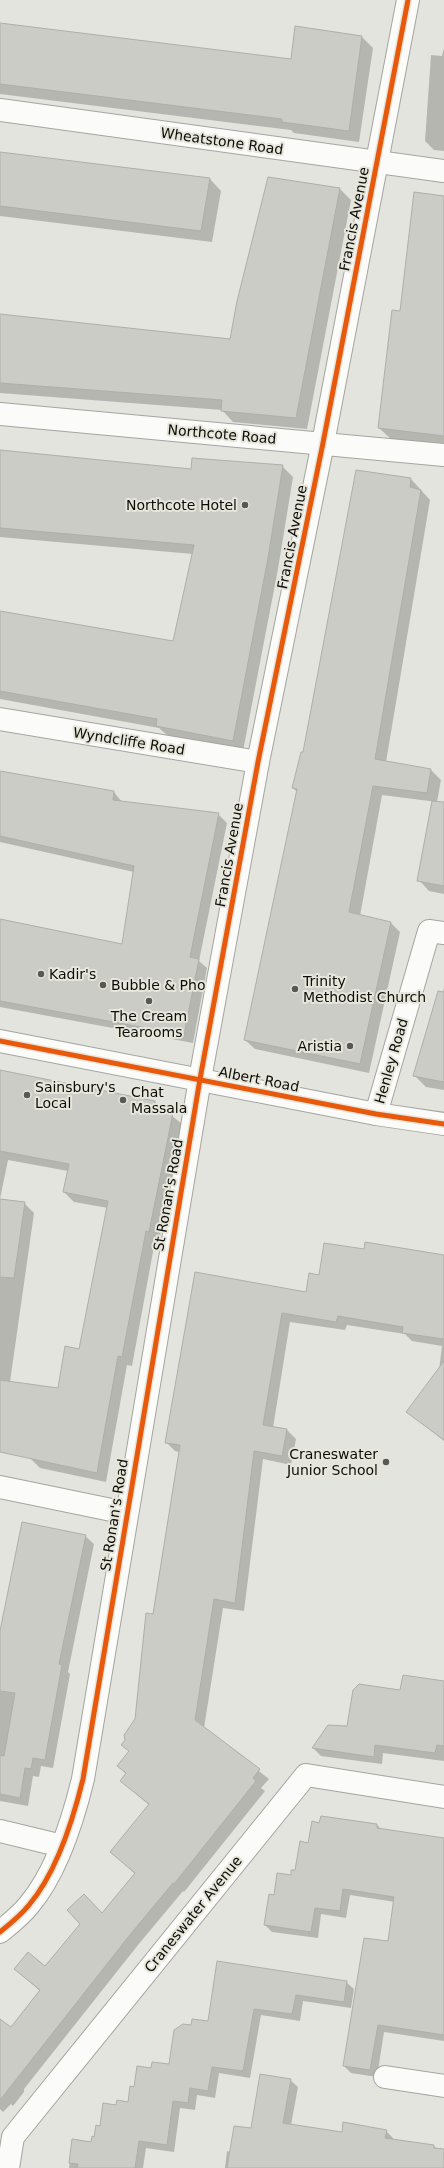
<svg xmlns="http://www.w3.org/2000/svg" width="444" height="2168" viewBox="0 0 444 2168" font-family="'DejaVu Sans',sans-serif">
	<rect width="100%" height="100%" fill="#e4e4de"/>
	<g fill="#0003">
		<polygon points="0,24 292,60 362,37 373,48 359,142 294,133 291,130 0,94"/>
		<polygon points="444,48 444,151 434,150 425,141 431,55 442,56"/>
		<polygon points="0,153 210,179 221,191 212,242 0,216"/>
		<polygon points="269,178 340,189 351,200 307,429 233,422 222,410 0,393 0,315 231,340"/>
		<polygon points="444,196 444,445 391,439 379,428 401,312"/>
		<polygon points="0,451 192,470 282,466 293,477 278,569 243,751 168,736 159,728 0,699 0,612 174,642 193,554 0,537"/>
		<polygon points="411,479 430,500 386,762 431,770 441,780 437,802 382,795 360,916 391,923 400,932 369,1073 255,1049 245,1040 297,792 293,788 303,753"/>
		<polygon points="0,772 114,792 122,802 218,814 227,823 199,961 207,968 193,1043 0,1007 0,920 123,945 134,872 0,842"/>
		<polygon points="444,822 444,894 429,891 419,880"/>
		<polygon points="444,986 444,1090 426,1087 414,1075 438,1025"/>
		<polygon points="0,1072 155,1102 182,1124 159,1241 155,1241 132,1366 127,1365 106,1482 40,1468 30,1458 0,1451 0,1200 24,1203 34,1213 10,1382 58,1389 79,1351 108,1208 74,1202 64,1192 68,1171 8,1160 0,1199"/>
		<polygon points="365,1251 444,1256 444,1441 408,1412 439,1370 442,1346 412,1341 405,1334 347,1325 345,1330 290,1322 273,1428 287,1430 296,1439 291,1465 263,1459 244,1611 223,1608 204,1728 269,1779 261,1788 265,1791 184,1892 183,1891 138,1945 24,2089 24,2092 13,2106 11,2104 3,2112 0,2109 0,2020 11,2028 40,1991 15,1969 46,1968 102,1914 135,1874 111,1852 149,1805 121,1781 126,1774 118,1766 130,1752 123,1745 136,1719 179,1452 175,1451 166,1442 196,1274 307,1293 320,1276"/>
		<polygon points="85,1536 94,1544 68,1672 70,1674 53,1768 41,1766 39,1777 33,1776 28,1806 0,1801 0,1636"/>
		<polygon points="403,1676 444,1681 444,1761 383,1753 382,1764 321,1756 313,1748 401,1692"/>
		<polygon points="320,1824 377,1825 381,1829 444,1842 444,2041 384,2032 377,2077 351,2073 344,2066 389,1943 395,1902 350,1895 346,1918 321,1914 318,1938 272,1932 265,1925 275,1896 296,1871"/>
		<polygon points="218,1962 346,1982 354,1989 351,2008 303,2001 300,2021 261,2015 250,2078 219,2073 215,2098 197,2095 195,2110 180,2108 174,2152 146,2148 143,2168 69,2168 73,2140 92,2143 101,2127 117,2106 129,2103 135,2088 152,2070 170,2066 192,2026 209,2022"/>
		<polygon points="290,2080 298,2087 291,2125 342,2133 386,2131 393,2138 393,2140 434,2146 437,2149 444,2150 444,2168 225,2168 227,2151 230,2152 252,2130"/>
	</g>
	<g fill="#ccccc7" stroke="#afafaa">
		<polygon points="0,23 291,59 295,26 362,36 349,131 282,122 282,119 0,84"/>
		<polygon points="0,152 210,178 201,231 0,206"/>
		<polygon points="268,177 340,188 296,418 221,411 222,400 0,383 0,314 230,339 237,301"/>
		<polygon points="414,192 444,196 444,436 378,428 392,310 400,311"/>
		<polygon points="0,450 191,469 192,458 283,465 268,558 233,741 156,726 157,719 0,691 0,611 173,641 194,545 0,528"/>
		<polygon points="356,470 411,478 410,487 421,490 375,759 431,769 427,793 373,786 349,912 391,922 360,1064 244,1040 297,789 292,788 301,752 303,752"/>
		<polygon points="0,771 114,791 113,800 219,813 190,957 199,959 184,1035 0,1001 0,919 122,944 134,866 0,836"/>
		<polygon points="432,801 444,802 444,886 417,881"/>
		<polygon points="438,991 444,992 444,1082 413,1076"/>
		<polygon points="0,1070 155,1101 153,1110 173,1113 149,1232 146,1231 122,1357 118,1356 97,1473 0,1452 0,1380 58,1388 65,1346 79,1349 108,1201 63,1192 69,1164 0,1151"/>
		<polygon points="0,1199 25,1202 14,1278 0,1277"/>
		<polygon points="365,1242 444,1255 444,1339 402,1333 403,1327 338,1316 336,1322 282,1313 263,1425 287,1429 282,1456 254,1451 235,1603 214,1599 195,1720 260,1769 253,1778 256,1781 174,1884 173,1883 129,1936 0,2100 0,2019 11,2027 40,1990 14,1969 28,1952 45,1966 80,1924 67,1910 84,1894 102,1913 135,1873 110,1852 149,1804 120,1781 126,1773 117,1766 129,1751 121,1745 125,1740 124,1735 135,1719 146,1613 153,1614 180,1445 165,1443 195,1272 306,1292 309,1273 319,1275 324,1243 364,1249"/>
		<polygon points="444,1361 444,1440 406,1412"/>
		<polygon points="22,1522 86,1535 59,1664 62,1665 45,1760 33,1758 31,1769 25,1768 20,1798 0,1794 0,1755 4,1756 15,1693 0,1691 0,1631"/>
		<polygon points="403,1675 444,1681 444,1746 437,1745 435,1753 375,1745 374,1757 312,1748 328,1725 347,1726 353,1690 359,1684 400,1690"/>
		<polygon points="321,1816 377,1824 377,1828 444,1838 444,2035 378,2025 370,2070 343,2066 364,1938 388,1941 394,1897 343,1889 340,1911 315,1908 311,1932 264,1925 269,1894 274,1895 277,1873 291,1875 291,1870 295,1870 300,1841 308,1843 312,1821 319,1823"/>
		<polygon points="217,1961 347,1981 344,2002 296,1995 292,2014 254,2009 243,2071 212,2067 208,2091 190,2088 188,2103 173,2101 167,2145 139,2141 135,2168 77,2168 78,2164 69,2163 72,2139 91,2142 92,2136 94,2137 96,2125 100,2126 103,2103 116,2105 117,2100 128,2102 130,2086 134,2087 137,2066 151,2068 152,2062 169,2064 174,2030 183,2024 191,2025 192,2019 208,2021"/>
		<polygon points="260,2074 291,2079 283,2123 342,2132 343,2122 387,2130 385,2138 434,2145 434,2148 444,2149 444,2168 227,2168 234,2126 251,2128"/>
	</g>
	<g fill="none" stroke-linecap="round" stroke-linejoin="round">
		<g stroke="#a5a4a0" stroke-width="24">
			<g id="street">
				<polyline points="0,110 444,171"/>
				<polyline points="0,414 444,455"/>
				<polyline points="0,719 258,762"/>
				<polyline points="376,1114 429,931 444,933"/>
				<polyline points="0,1487 126,1513"/>
				<polyline points="0,1831 62,1846"/>
				<path d="M0 1932C10 1924 21 1915 29 1905 57 1872 73 1820 83 1779L200 1079 258 762 323 443 408 0"/>
				<polyline points="385,2077 444,2086"/>
				<polyline points="8,2168 13,2137 306,1775 444,1797"/>
			</g>
		</g>
		<g stroke="#a5a4a0" stroke-width="24">
			<polyline id="secondary" points="0,1041 376,1114 444,1124"/>
		</g>
		<use href="#street" stroke="#fbfbfa" stroke-width="22"/>
		<use href="#secondary" stroke="#fbfbfa" stroke-width="22"/>
		<g stroke="#e7e6db" stroke-width="8">
			<g id="cycleway">
				<polyline points="0,1041 376,1114 444,1124"/>
				<path d="M0 1932C10 1924 21 1915 29 1905 57 1872 73 1820 83 1779L200 1079 258 762 323 443 408 0"/>
			</g>
		</g>
		<use href="#cycleway" stroke="#e8590c" stroke-width="5"/>
	</g>
	<g fill="#585854" stroke="#e7e6db" stroke-width="1.5">
		<circle cx="245" cy="505" r="4"/>
		<circle cx="41" cy="974" r="4"/>
		<circle cx="103" cy="985" r="4"/>
		<circle cx="295" cy="989" r="4"/>
		<circle cx="149" cy="1001" r="4"/>
		<circle cx="350" cy="1046" r="4"/>
		<circle cx="27" cy="1095" r="4"/>
		<circle cx="123" cy="1100" r="4"/>
		<circle cx="386" cy="1462" r="4"/>
	</g>
	<g text-anchor="middle" dominant-baseline="central" stroke-width="4" stroke-linejoin="round" paint-order="stroke">
		<g font-size="14" fill="#0d0c09" stroke="#e7e6db">
			<text transform="translate(222 141) rotate(8)">Wheatstone Road</text>
			<text transform="translate(354 219) rotate(-79)">Francis Avenue</text>
			<text transform="translate(222 434) rotate(5)">Northcote Road</text>
			<text transform="translate(292 537) rotate(-79)">Francis Avenue</text>
			<text transform="translate(129 741) rotate(9)">Wyndcliffe Road</text>
			<text transform="translate(229 855) rotate(-80)">Francis Avenue</text>
			<text transform="translate(391 1061) rotate(-74)">Henley Road</text>
			<text transform="translate(259 1079) rotate(11)">Albert Road</text>
			<text transform="translate(168 1195) rotate(-80)">St Ronan's Road</text>
			<text transform="translate(114 1515) rotate(-81)">St Ronan's Road</text>
			<text transform="translate(193 1914) rotate(-51)">Craneswater Avenue</text>
		</g>
		<g font-size="14" fill="#0d0c09" stroke="#e7e6db" text-anchor="start">
			<text x="237" y="505" text-anchor="end">Northcote Hotel</text>
			<text x="49" y="974">Kadir's</text>
			<text x="303" y="981">Trinity<tspan x="303" dy="16">Methodist Church</tspan></text>
			<text x="111" y="985">Bubble &amp; Pho</text>
			<text x="149" y="1016" text-anchor="middle">The Cream<tspan x="149" dy="16">Tearooms</tspan></text>
			<text x="342" y="1046" text-anchor="end">Aristia</text>
			<text x="35" y="1087">Sainsbury's<tspan x="35" dy="16">Local</tspan></text>
			<text x="131" y="1092">Chat<tspan x="131" dy="16">Massala</tspan></text>
			<text x="378" y="1454" text-anchor="end">Craneswater<tspan x="378" dy="16">Junior School</tspan></text>
		</g>
	</g>
</svg>
